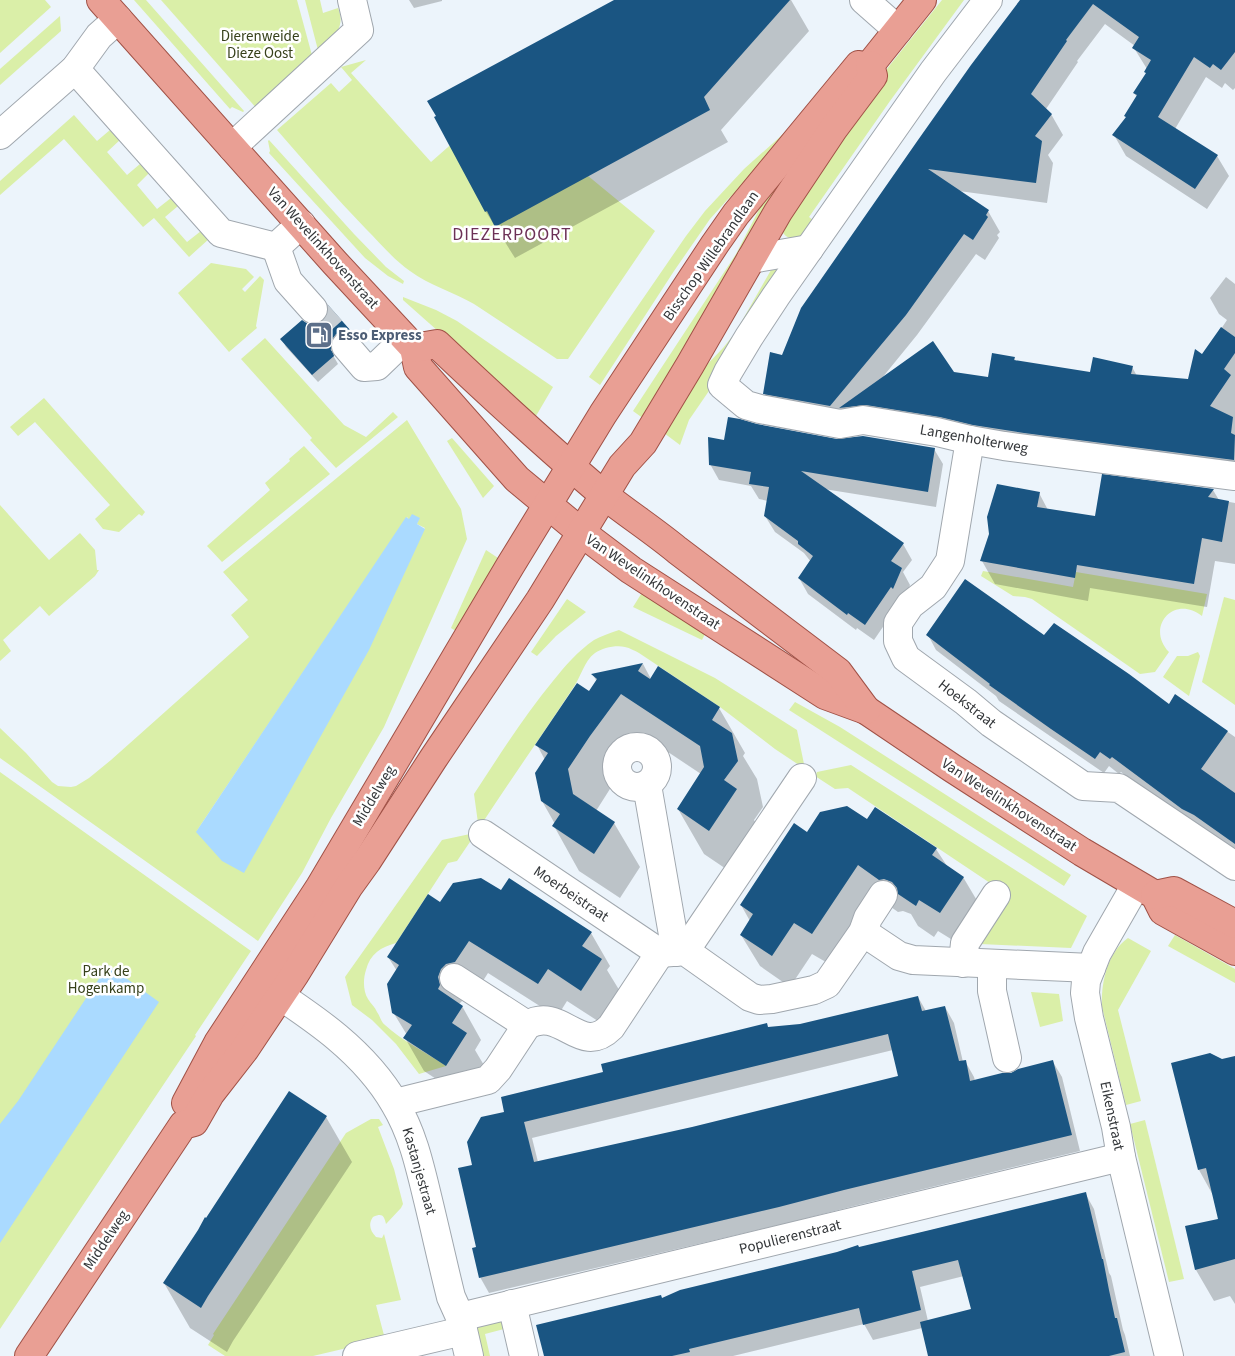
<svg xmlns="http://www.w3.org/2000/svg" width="1235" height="1356" viewBox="0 0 1235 1356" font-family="'Source Sans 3',sans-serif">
	<rect width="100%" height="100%" fill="#ecf4fb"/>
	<g fill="#daefa8" fill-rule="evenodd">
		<polygon points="0,0 45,0 51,7 0,53"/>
		<polygon points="134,0 146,0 244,111 243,112 232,107 230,109"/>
		<polygon points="161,0 297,0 313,59 257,109"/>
		<path d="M305 0H320L323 13 338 8C347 28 331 40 319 54Z"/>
		<path d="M942 0H964L890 101 809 217 818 224C809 233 794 247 783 233L784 226 859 106 890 65Z"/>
		<polygon points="60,16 61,31 0,85 0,69"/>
		<path d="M366 60 351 73 431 162 497 104 576 166 655 231 568 359H557L474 304C453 292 429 285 410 271 394 260 380 243 366 229 335 197 306 163 277 130L331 83 339 92 352 80 341 67Z"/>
		<polygon points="808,109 771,161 728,199 710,219 674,271 600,385 589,377 686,236 705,211 744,169 782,135"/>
		<polygon points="74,115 97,141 110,130 114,130 121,139 107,152 127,175 140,164 144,164 150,172 137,185 157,209 171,198 178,204 178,206 165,217 187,242 201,231 210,238 189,257 154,218 143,227 64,139 0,195 0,181"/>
		<polygon points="269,140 354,234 386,267 404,281 403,284 388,276 365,258 269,153 270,151 268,141"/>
		<polygon points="792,167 644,419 633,411 736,254 764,200"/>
		<polygon points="211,263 246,269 254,277 242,289 245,292 260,276 264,280 256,326 257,328 229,352 178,293"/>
		<polygon points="784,263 711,388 689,420 680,445 664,433 698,374 723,348 735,333 771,270 773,268"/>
		<polygon points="403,297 436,310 457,321 553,387 536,416 529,412 403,300"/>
		<polygon points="265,338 344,425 366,437 393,412 398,417 336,468 310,440 312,438 241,359"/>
		<polygon points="44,398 145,512 142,516 139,514 119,532 103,529 95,519 110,505 35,422 18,436 10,427"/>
		<path d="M407 420 461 509 467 539 384 727 331 818 302 873 258 941 0 758V728L26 753 52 782 58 786 71 787 76 786 89 778 111 760 249 637 231 615 248 600 223 572ZM407 517 409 520 419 518 417 524 425 528 196 832Z"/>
		<polygon points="452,438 494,486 483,498 447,441"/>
		<polygon points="304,446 330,474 222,562 207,546 270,490 265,483 290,461 289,459"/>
		<polygon points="0,505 49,560 80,533 95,550 97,570 99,570 95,576 49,616 40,606 3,640 11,651 0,661"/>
		<polygon points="486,550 501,560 459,633 451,628"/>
		<path d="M983 571 1073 587 1076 572 1207 594 1202 616C1174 594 1145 627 1169 652L1155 672 1140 674 1032 599 1025 597 1013 596 981 576Z"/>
		<polygon points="643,591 706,632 702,640 633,607"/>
		<polygon points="1224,597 1235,600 1235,705 1202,682"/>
		<polygon points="567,599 586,612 556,636 537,656 531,652"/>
		<path d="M619 630 715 678 797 730 804 764 802 767 775 749 720 707 639 653C635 651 630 648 625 647 615 645 603 648 595 653 584 661 581 677 573 688 543 734 511 779 481 825L478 823 474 794C499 756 524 716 553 681 565 666 578 651 594 640 601 636 610 633 619 630Z"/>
		<polygon points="1198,652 1200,656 1189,696 1163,677 1177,656 1188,656"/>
		<polygon points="795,702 840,727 1071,875 1064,886 789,710"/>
		<polygon points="851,765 1087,916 1071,948 980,944 1011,897 848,788 835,789 815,776 817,772"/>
		<polygon points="0,772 251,951 195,1035 196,1036 0,1329"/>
		<path d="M470 834 474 836 457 861 448 863 396 943C381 947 370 954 366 970 363 979 363 991 368 999 371 1004 375 1007 377 1012 380 1016 381 1022 385 1025 401 1040 427 1053 446 1066L419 1074 396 1044 372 1020 352 1005 345 977 442 840Z"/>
		<polygon points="1175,935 1235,969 1235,983 1168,946"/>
		<path d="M1128 938 1151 951 1118 1010 1141 1101 1126 1105 1102 1007C1101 983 1107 953 1128 938Z"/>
		<polygon points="1031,992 1059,994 1063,1021 1040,1027"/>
		<path d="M371 1119H379L383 1125 378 1127 394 1169 403 1204 401 1208 386 1224C384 1215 382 1213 373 1217 368 1224 370 1231 376 1237L382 1238 384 1234 401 1300 376 1305 385 1339 313 1356H225L208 1345 214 1335 213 1334 346 1133Z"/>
		<polygon points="1145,1120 1184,1279 1169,1282 1130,1124"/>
		<polygon points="498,1319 504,1322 504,1329 485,1334 490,1356 478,1356 475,1331 478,1326"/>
	</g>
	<g fill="#aadaff">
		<polygon points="412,514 420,518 417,524 425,529 369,650 244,873 222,861 196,832 406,517 409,519"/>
		<polygon points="108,965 159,1002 0,1243 0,1124 18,1101"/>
	</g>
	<g fill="#0003" fill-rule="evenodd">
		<polygon points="409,0 442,0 442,1 414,8"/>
		<polygon points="617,0 791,0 809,31 721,130 728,142 515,258 486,212 436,118"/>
		<polygon points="1022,0 1232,0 1235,2 1235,88 1233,90 1225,83 1222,88 1206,77 1175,129 1217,156 1229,176 1207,209 1126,156 1114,135 1126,118 1125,116 1137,97 1134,93 1147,74 1145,72 1147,69 1134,48 1135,46 1105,24 1077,61 1078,62 1046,109 1051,114 1063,135 1048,155 1053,163 1047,203 959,191 988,211 1000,232 997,235 999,238 985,260 976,254 917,335 882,378 953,373 989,379 1014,358 1016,361 1091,374 1132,367 1137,376 1189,381 1203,356 1227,320 1219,314 1210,298 1226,277 1235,284 1235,474 776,414 764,393 782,356"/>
		<polygon points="329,308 350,332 354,339 335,350 334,357 338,364 318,382 286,347 282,339 307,325 316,326 324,322 329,314"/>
		<polygon points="725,441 837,441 934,449 943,464 936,507 824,489 903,544 912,560 903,572 910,585 902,604 900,602 874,640 857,628 856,630 808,594 799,578 811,562 804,553 775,532 765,516 768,501 759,499 751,486 719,480 710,464"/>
		<polygon points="1213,490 1219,500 1235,503 1235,564 1215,561 1207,607 1090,588 1088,601 995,584 982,561 1039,493 1048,510 1096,517"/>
		<polygon points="928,635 1044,636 1169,705 1176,696 1235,737 1235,852 1192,824 1121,772 1119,774 1109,766 1104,773 999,701 996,696 936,650"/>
		<polygon points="643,664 651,679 658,668 719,708 745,753 743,756 757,779 763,807 754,820 762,834 735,875 704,854 678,809 701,774 647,738 615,781 596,811 614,823 640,867 620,898 579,871 554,826 555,824 542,801 545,760 537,745 589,693 597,682 593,675"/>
		<polygon points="867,821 936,849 947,866 963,877 982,909 959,944 938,931 934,937 918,926 911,914 903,911 898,912 877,897 831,965 812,954 790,987 760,966 741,935 750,921 741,905 807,834"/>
		<polygon points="501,892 591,933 610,966 607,970 621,993 601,1023 567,1001 557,1017 488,973 474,995 466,997 459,1004 462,1006 481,1040 475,1050 485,1067 465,1098 424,1071 405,1038 407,1035 393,1012 397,971 388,957 441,904"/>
		<path d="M918 997 926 1011 945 1007 954 1023 963 1062 965 1061 974 1077 975 1081 1011 1074 1053 1062 1062 1077 1080 1151 854 1206 788 1223 489 1293 480 1277 474 1166 506 1113 604 1073 768 1028 800 1026ZM893 1050 900 1077 692 1129 538 1162 532 1138Z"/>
		<polygon points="1235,1058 1235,1304 1230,1296 1214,1301 1196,1270 1220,1220 1214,1197 1199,1170 1222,1061"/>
		<polygon points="326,1117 352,1162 233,1341 227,1352 190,1328 164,1283"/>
		<path d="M1085 1193 1094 1209 1109 1273 1111 1276 1123 1330 1125 1335 1130 1356H929L922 1328 873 1340 864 1324 733 1356H546L662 1299 837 1253ZM964 1276 972 1310 928 1321 920 1287Z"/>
	</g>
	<g fill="#1a5582" fill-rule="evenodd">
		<polygon points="614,0 790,0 704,97 710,110 495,227 487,211 485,212 434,117 436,116 427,101"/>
		<polygon points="1020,0 1235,0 1235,52 1221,70 1213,64 1210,68 1194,57 1158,117 1218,155 1195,189 1112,135 1126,117 1124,116 1137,95 1133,93 1146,73 1144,72 1151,60 1132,48 1139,37 1093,4 1066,40 1067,41 1031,94 1052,114 1035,136 1042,141 1036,183 928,169 989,210 986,215 988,217 973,240 964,234 906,315 830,406 763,394 770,352 782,355 801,308 918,140 971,65"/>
		<polygon points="328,305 351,331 344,331 336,334 331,341 331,348 334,356 312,375 280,339 302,320 308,324 316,324 323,321 328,313"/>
		<polygon points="1221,327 1235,337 1235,353 1224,369 1231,375 1210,406 1233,417 1231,433 1235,435 1234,460 1024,433 973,425 940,417 866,405 839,408 933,341 954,372 988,377 992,353 1015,357 1014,360 1090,372 1093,357 1133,366 1131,374 1188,379 1195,349 1202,354"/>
		<polygon points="728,417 740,419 757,424 837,439 863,436 935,448 928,492 801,471 904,543 891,561 902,568 893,589 891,587 865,625 848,613 847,615 798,578 813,556 798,544 798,541 764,516 769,487 749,484 751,472 709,465 708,437 724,440"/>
		<polygon points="1102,474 1214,489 1208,497 1229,501 1222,542 1202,538 1194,584 1077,565 1075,578 980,561 989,534 987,517 997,484 1040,492 1037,507 1095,516"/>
		<polygon points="965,579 1044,635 1054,623 1129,674 1169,704 1175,694 1228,731 1201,769 1235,793 1235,844 1194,815 1182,809 1112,757 1110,759 1100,752 1095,759 1051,729 989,685 990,684 926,635"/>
		<polygon points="643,663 638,671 650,679 658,666 720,707 712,720 732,733 738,761 724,780 737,789 709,831 677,809 704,767 700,746 621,694 590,736 568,769 573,794 615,822 594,854 552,826 560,814 541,801 535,773 548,753 535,745 577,683 589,691 597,679 591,674"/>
		<polygon points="847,806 867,819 875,807 937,848 932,855 964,877 940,913 919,900 916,906 898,894 897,888 892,882 884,879 879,880 858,865 812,934 794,923 772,956 740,935 753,914 740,905 794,823 807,832 820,812"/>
		<polygon points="481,878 501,890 509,878 592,932 582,946 602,959 581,991 548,969 538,984 469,941 455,962 446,964 441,969 438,977 440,985 438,989 463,1006 452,1023 467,1033 446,1066 403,1038 412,1025 392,1013 387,984 399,965 387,957 428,894 440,902 453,883"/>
		<path d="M918 996 922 1011 945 1006 959 1061 966 1060 970 1081 1002 1073H1011L1018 1069 1053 1060 1072 1135 844 1190 779 1207 479 1278 472 1248 476 1247 458 1168 472 1165 467 1142 481 1117 504 1112 501 1097 603 1072 601 1064 767 1023 768 1027 800 1024ZM888 1034 898 1076 692 1127 534 1162 524 1122Z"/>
		<polygon points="1210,1053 1222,1059 1235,1056 1235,1259 1195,1270 1185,1226 1218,1219 1206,1168 1198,1170 1171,1063"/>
		<polygon points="289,1091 327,1116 208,1296 201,1308 163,1283 198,1230 205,1217 206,1218"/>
		<polygon points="1086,1192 1102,1259 1103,1259 1109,1290 1115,1318 1117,1318 1125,1352 1109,1356 928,1356 920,1322 971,1309 958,1260 912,1271 921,1310 863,1325 859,1308 689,1349 690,1352 672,1356 544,1356 536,1325 661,1295 662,1298 680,1290 837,1252 858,1245 859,1247 930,1230"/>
	</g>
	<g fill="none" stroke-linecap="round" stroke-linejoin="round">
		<polyline stroke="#c7ced4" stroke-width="28" stroke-dasharray="28 14" stroke-linecap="butt" points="313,309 346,346"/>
		<g stroke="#a0a7ae" stroke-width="30">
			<g id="minor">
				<polyline points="864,0 898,30"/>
				<polyline points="988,0 933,72 776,296 749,337 728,372 722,385 746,405 760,409 840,424 863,420 937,432 970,440 1004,446 1235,476"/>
				<polyline points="75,69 221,233 276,247 301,224"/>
				<polyline points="0,135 75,69 99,36 118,19"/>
				<polyline points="232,147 359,30 352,0"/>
				<polyline points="276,247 288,281 313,309"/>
				<polyline points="751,259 809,249"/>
				<polyline points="346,346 364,367 377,366 405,339"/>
				<polyline points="970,440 950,561 933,587 910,605 898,623 898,641 906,658 966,702 991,723 1083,786 1119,788 1235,866"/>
				<circle cx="637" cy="767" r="20"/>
				<polyline points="647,785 676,952"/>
				<polyline points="483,834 660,953 685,951 750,997 759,1000 772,999 814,990 827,984 863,932 868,918 883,895"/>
				<polyline points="1136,885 1097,953 1086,981 1085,993 1089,1018 1116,1127 1121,1157 1169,1356"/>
				<polyline points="863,932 899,956 913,960 1091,968"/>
				<polyline points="685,951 802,778"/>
				<polyline points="963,963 965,943 996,895"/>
				<polyline points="992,964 992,991 1007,1058"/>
				<polyline points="454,978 527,1025"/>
				<path d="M261 983C311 1016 364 1050 395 1104 413 1134 420 1167 428 1200 436 1233 443 1265 451 1297L460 1317 469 1356"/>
				<path d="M395 1103 488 1080 498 1069 527 1025C562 1005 580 1058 611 1027L660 953"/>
				<polyline points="512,1304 524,1356"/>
				<polyline points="460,1317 1121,1157"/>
				<polyline points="357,1356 463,1331"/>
			</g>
		</g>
		<g stroke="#a05146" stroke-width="30">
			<g id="major">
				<polyline points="101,0 335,263 414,348 418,367 517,479 582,533 631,570 825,695 866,710 952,768 1082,852 1155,895 1163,911 1235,951"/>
				<polyline points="870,65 922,0"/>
				<path d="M414 348 437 344C492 396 547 447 604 495 628 514 654 531 677 550L838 672 866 710"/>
				<polyline points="1155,895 1174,891 1235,924"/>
				<polyline points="186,1103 218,1043 320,887 510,566 603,414 715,244 736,214 859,65"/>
				<polyline points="29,1356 183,1125 194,1122 210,1094 245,1049 295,974 349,886 367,861 433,759 540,600 622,466 643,443 690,365 778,212 834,128 873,76 870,65"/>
			</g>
		</g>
		<use href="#minor" stroke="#fff" stroke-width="28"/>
		<use href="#major" stroke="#e99f94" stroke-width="28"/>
	</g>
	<defs>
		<g id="fuel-square" transform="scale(1.4375)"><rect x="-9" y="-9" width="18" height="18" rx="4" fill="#5c6f8a" stroke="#fff"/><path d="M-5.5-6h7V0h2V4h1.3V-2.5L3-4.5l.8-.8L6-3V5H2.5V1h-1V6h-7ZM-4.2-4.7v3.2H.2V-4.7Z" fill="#fff"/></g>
	</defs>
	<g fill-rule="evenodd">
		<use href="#fuel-square" x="319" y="335"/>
	</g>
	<g text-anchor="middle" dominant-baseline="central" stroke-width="5" stroke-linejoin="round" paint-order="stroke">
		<g font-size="15" fill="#36401a" stroke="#fff">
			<text x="260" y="36">Dierenweide<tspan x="260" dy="17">Dieze Oost</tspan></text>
			<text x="106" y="971">Park de<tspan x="106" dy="17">Hogenkamp</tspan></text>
		</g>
		<g font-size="15" fill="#34373a" stroke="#fff">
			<text transform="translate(323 248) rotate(48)">Van Wevelinkhovenstraat</text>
			<text transform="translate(711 256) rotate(-55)">Bisschop Willebrandlaan</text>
			<text transform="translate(974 439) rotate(10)">Langenholterweg</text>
			<text transform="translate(653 582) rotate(34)">Van Wevelinkhovenstraat</text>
			<text transform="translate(967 704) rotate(38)">Hoekstraat</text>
			<text transform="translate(374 796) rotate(-59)">Middelweg</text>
			<text transform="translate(1009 805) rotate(33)">Van Wevelinkhovenstraat</text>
			<text transform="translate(571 894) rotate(34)">Moerbeistraat</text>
			<text transform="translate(1112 1116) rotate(78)">Eikenstraat</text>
			<text transform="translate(419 1171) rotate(74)">Kastanjestraat</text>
			<text transform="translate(790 1237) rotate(-14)">Populierenstraat</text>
			<text transform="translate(106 1240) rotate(-56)">Middelweg</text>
		</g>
		<g font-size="15" font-weight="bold" fill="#4e5e75" stroke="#fff" text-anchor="start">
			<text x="338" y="335">Esso Express</text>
		</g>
		<g font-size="18" letter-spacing="1" fill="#6c3056" stroke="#fff">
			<text x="512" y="234">DIEZERPOORT</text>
		</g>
	</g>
</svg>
